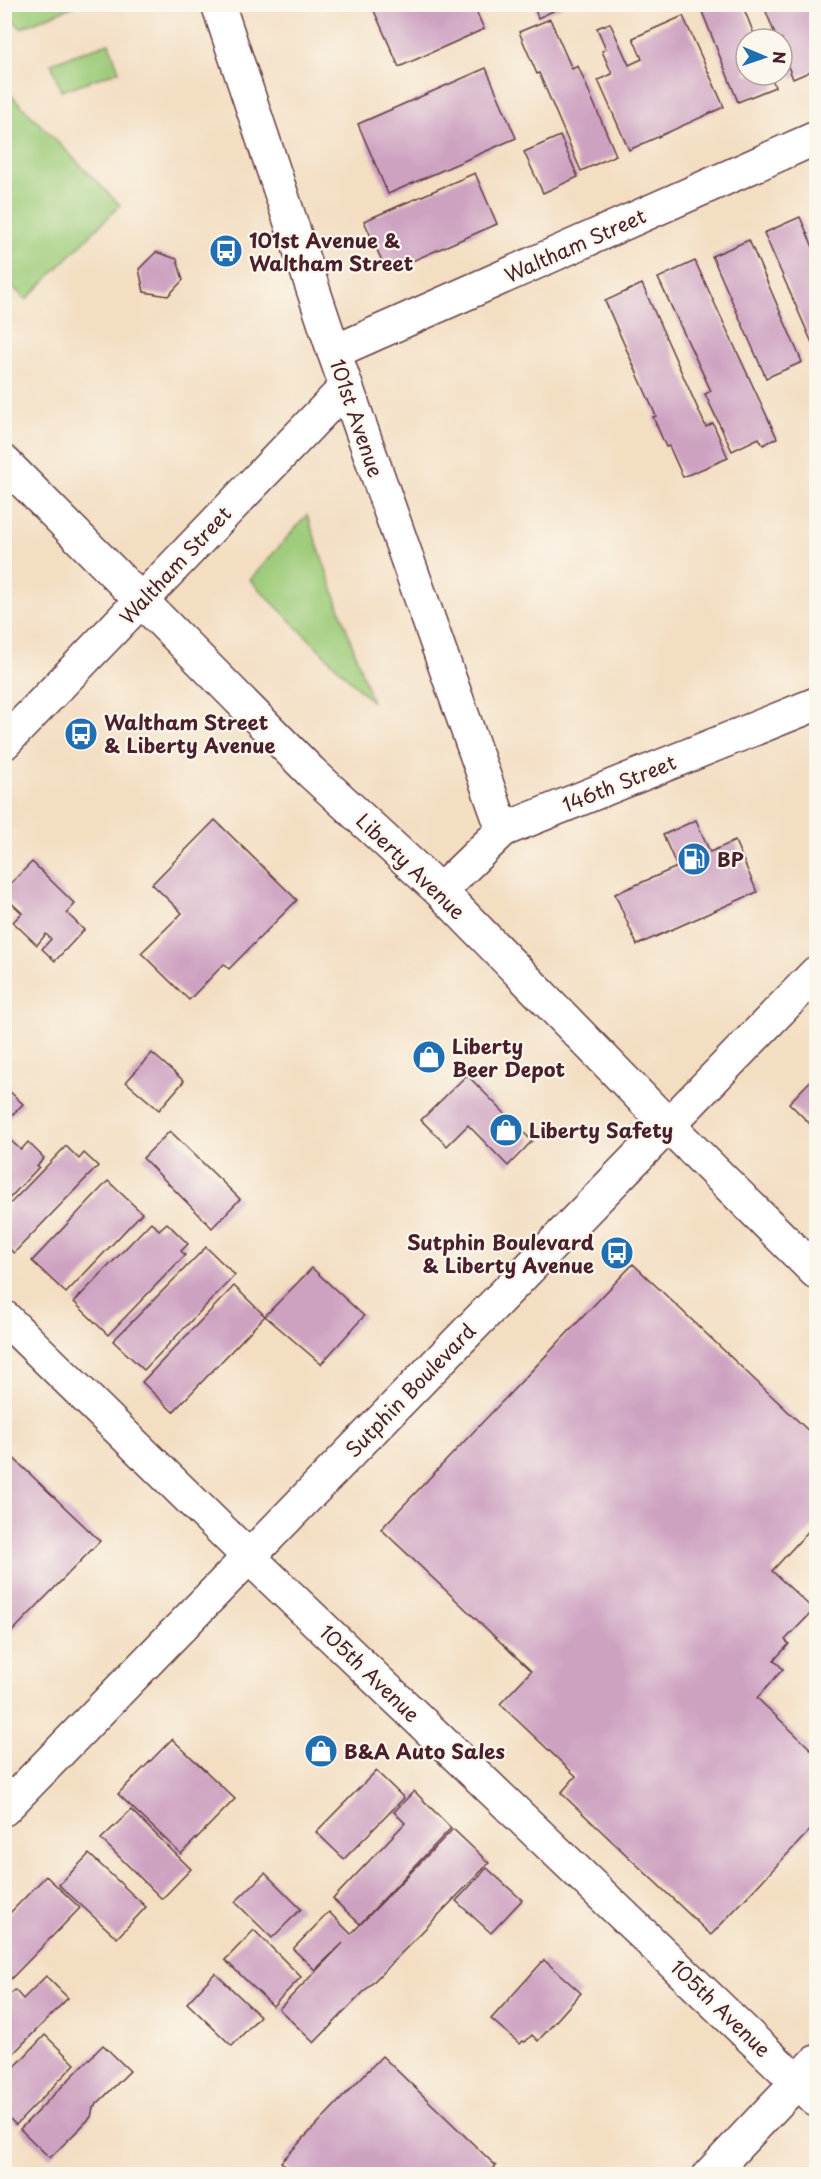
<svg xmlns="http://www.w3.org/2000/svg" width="821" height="2179" viewBox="0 0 821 2179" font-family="'Playpen Sans',sans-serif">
	<rect width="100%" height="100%" fill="#fbf7ec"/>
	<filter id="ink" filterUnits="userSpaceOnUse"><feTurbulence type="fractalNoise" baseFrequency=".0167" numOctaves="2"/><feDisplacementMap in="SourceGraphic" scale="12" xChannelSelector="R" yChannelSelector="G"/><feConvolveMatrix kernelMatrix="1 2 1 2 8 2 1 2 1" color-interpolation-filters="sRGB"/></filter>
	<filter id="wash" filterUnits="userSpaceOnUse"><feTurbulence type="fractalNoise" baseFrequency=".008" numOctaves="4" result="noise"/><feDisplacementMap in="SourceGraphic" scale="24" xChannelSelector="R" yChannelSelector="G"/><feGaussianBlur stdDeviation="1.35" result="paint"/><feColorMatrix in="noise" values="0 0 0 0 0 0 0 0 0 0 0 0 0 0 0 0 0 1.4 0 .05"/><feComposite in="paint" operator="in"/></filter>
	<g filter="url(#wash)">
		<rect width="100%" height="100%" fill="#f3dec2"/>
		<g fill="#9ecc7a" stroke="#747652" stroke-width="1.5">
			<polygon points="4,5 5,4 76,5 21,28 5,13"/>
			<polygon points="109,43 119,71 61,91 51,63"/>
			<polygon points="5,89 120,205 26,300 5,279"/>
			<polygon points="307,515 372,702 250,580"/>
		</g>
		<g id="blocks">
			<g fill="#cda2c1">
				<polygon points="371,4 473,4 484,29 399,67"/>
				<polygon points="533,4 568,4 538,18"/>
				<polygon points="699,4 742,4 756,39 746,39 746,75 771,75 775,87 738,102"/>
				<polygon points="763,4 809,4 816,24 816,69 793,79 782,51 782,39 777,39"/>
				<polygon points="683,16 724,107 629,150 598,80 612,74 602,51 606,49 597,28 610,23 629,65 642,59 633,38"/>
				<polygon points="550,19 572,69 578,66 616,155 581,171 539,73 537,74 519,32"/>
				<polygon points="486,68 516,138 388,194 358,124"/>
				<polygon points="560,136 578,177 543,193 524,152"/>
				<polygon points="475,173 497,224 387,272 364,221"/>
				<polygon points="800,217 816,254 816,352 764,233"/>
				<polygon points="749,240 802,362 766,378 712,256"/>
				<polygon points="156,252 177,259 183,280 168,296 144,292 139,269"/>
				<polygon points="695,261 777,438 763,445 759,438 732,451 705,394 711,391 658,278"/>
				<polygon points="642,284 706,427 713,423 728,458 683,477 669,446 666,447 653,417 656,416 605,301"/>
				<polygon points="215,820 297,900 229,969 224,964 189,1000 141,953 182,913 152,884"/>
				<polygon points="696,820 710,852 735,841 757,892 637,945 615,894 677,867 663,835"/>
				<polygon points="32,862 75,904 67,913 84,930 55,961 42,949 51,939 46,934 37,945 13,922 22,913 4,896 4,890"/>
				<polygon points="152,1053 184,1081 159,1110 126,1082"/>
				<polygon points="467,1075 532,1141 508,1166 468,1125 447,1146 421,1120"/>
				<polygon points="816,1075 816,1130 789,1103"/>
				<polygon points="4,1086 23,1104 4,1123"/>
				<polygon points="170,1131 240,1199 212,1228 143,1158"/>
				<polygon points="7,1137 21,1150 28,1142 44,1158 37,1166 39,1167 4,1204 4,1140"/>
				<polygon points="66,1146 79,1159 84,1153 98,1166 14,1253 4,1244 4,1210"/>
				<polygon points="108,1181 142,1213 66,1293 32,1261"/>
				<polygon points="151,1222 159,1230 167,1223 188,1244 181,1251 185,1255 108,1335 74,1302"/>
				<polygon points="206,1247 235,1275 144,1370 113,1341"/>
				<polygon points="633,1264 816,1438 816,1523 772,1571 814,1610 785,1640 789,1644 774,1660 783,1669 757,1698 816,1754 816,1824 711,1935 561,1793 576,1776 500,1704 531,1671 381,1529"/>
				<polygon points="312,1268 364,1316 321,1364 265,1316"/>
				<polygon points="234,1286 265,1316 173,1412 142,1382"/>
				<polygon points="4,1449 100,1541 4,1640"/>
				<polygon points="172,1739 235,1799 181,1854 118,1794"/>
				<polygon points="376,1771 404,1798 344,1859 316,1832"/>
				<polygon points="414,1791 451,1828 360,1924 333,1899 405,1823 394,1812"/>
				<polygon points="131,1810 191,1869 162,1899 101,1839"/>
				<polygon points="453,1829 489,1863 314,2043 279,2009 343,1943 315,1970 293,1949 329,1912 351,1934"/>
				<polygon points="89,1854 146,1907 117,1938 59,1885"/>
				<polygon points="487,1868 522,1900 491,1933 456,1901"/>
				<polygon points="265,1873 301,1909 272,1938 235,1902"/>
				<polygon points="46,1876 80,1908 4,1986 4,1919"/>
				<polygon points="254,1930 301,1977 273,2006 225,1960"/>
				<polygon points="544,1960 581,1993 538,2041 532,2035 525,2042 523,2041 520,2044 491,2019"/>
				<polygon points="215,1973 260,2016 232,2046 187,2003"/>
				<polygon points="46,1976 68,1998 4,2063 4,2000 15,1990 23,1999"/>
				<polygon points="45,2035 75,2064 16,2125 5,2114 5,2077"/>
				<polygon points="103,2045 130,2071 93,2108 91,2117 50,2158 20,2129"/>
				<polygon points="382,2056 496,2166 487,2174 294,2174 281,2162"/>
			</g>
		</g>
	</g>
	<g filter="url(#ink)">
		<use href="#blocks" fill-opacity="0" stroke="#633c42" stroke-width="1.5"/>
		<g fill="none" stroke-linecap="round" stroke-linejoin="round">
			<g stroke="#633c42" stroke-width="36">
				<g id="street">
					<polyline points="218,4 334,352 503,830"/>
					<polyline points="334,352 816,138"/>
					<path d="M4 743C118 624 232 506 346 387"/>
					<polyline points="440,891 503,830 816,704"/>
					<polyline points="4,1317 249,1557 816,2100"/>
					<polyline points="710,2174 816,2062"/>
				</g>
			</g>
			<g stroke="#633c42" stroke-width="36">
				<polyline id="secondary" points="4,1809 816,973"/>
			</g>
			<g stroke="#633c42" stroke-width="36">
				<polyline id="primary" points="4,462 311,772 440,891 669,1126 816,1272"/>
			</g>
			<use href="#street" stroke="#fff" stroke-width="33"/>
			<use href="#secondary" stroke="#fff" stroke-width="33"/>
			<use href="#primary" stroke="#fff" stroke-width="33"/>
		</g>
	</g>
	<defs>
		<g id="bus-disc" transform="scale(1.725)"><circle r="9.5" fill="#1f6fb2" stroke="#fbf7ec"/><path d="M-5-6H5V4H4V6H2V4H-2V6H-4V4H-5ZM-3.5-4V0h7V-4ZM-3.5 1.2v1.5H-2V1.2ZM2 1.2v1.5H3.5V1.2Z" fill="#fff"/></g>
		<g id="fuel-disc" transform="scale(1.725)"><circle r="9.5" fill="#1f6fb2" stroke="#fbf7ec"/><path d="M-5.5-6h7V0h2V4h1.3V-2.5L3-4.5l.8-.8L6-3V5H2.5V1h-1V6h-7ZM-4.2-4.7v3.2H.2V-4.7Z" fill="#fff"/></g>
		<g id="shop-disc" transform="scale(1.725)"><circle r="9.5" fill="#1f6fb2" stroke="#fbf7ec"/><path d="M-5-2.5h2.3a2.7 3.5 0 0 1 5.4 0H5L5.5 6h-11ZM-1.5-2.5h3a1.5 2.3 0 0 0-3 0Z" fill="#fff"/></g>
	</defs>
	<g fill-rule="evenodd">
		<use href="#bus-disc" x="226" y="251"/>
		<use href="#bus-disc" x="81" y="734"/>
		<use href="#fuel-disc" x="694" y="859"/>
		<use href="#shop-disc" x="429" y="1057"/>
		<use href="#shop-disc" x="506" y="1130"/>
		<use href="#bus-disc" x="617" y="1253"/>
		<use href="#shop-disc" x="321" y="1751"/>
	</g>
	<g text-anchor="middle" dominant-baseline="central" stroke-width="4.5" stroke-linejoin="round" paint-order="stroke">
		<g font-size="20" font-weight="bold" fill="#4a1f2b" stroke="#fbf7ec" text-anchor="start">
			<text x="249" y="240">101st Avenue &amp;<tspan x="249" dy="23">Waltham Street</tspan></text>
			<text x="104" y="722">Waltham Street<tspan x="104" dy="23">&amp; Liberty Avenue</tspan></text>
			<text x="717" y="859">BP</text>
			<text x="452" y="1046">Liberty<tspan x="452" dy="23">Beer Depot</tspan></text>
			<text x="529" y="1130">Liberty Safety</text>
			<text x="594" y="1242" text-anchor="end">Sutphin Boulevard<tspan x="594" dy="23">&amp; Liberty Avenue</tspan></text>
			<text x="344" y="1751">B&amp;A Auto Sales</text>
		</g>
		<g font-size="20" fill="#4a1f2b" stroke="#fbf7ec">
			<text transform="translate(575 245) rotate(-24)">Waltham Street</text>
			<text transform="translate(357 418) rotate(71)">101st Avenue</text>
			<text transform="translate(175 565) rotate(-47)">Waltham Street</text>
			<text transform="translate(619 783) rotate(-22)">146th Street</text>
			<text transform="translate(411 866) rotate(44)">Liberty Avenue</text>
			<text transform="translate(410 1390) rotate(-46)">Sutphin Boulevard</text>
			<text transform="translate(370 1673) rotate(44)">105th Avenue</text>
			<text transform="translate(721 2008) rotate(44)">105th Avenue</text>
		</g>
	</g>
	<rect width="821" height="2179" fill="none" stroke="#fbf7ec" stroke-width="24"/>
	<g transform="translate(764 57) rotate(92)"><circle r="28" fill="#fbf7ec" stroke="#b4a19f" stroke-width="1.5"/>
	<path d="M0-4.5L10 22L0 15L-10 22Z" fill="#1f6fb2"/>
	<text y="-9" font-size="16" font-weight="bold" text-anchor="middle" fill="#4a1f2b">N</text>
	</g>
</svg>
